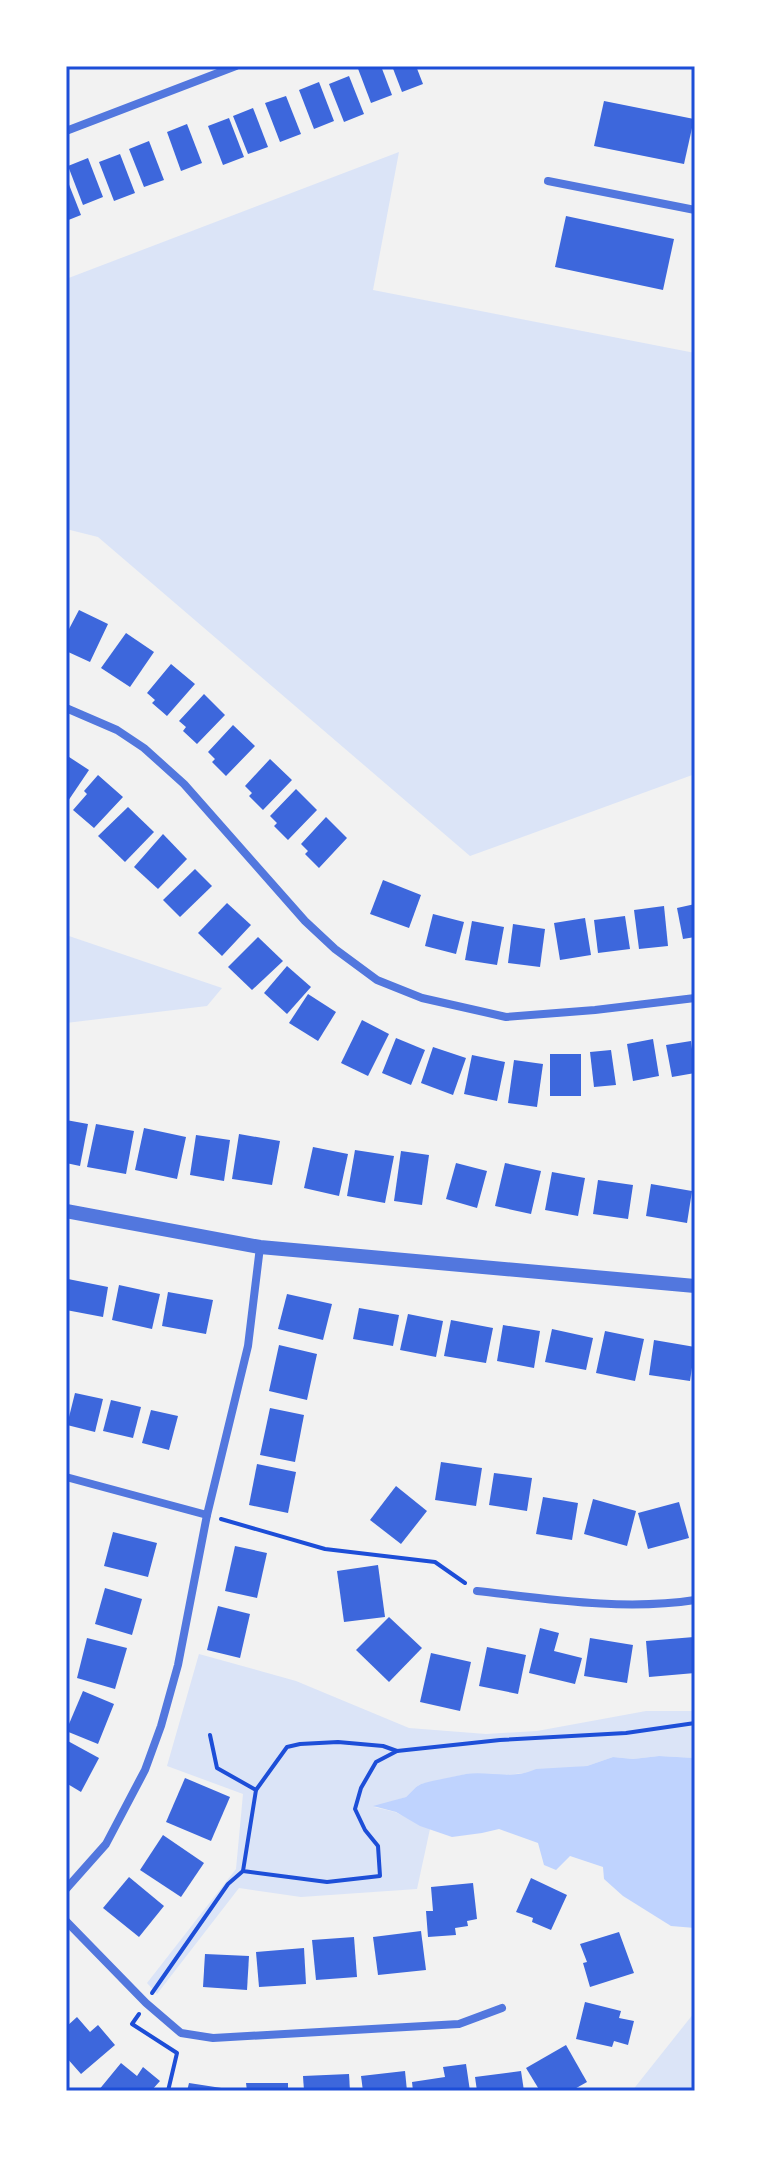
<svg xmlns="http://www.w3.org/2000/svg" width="761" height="2157" viewBox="0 0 761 2157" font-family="Roboto,sans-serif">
	<rect width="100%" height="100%" fill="#f2f2f2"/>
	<g fill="#dbe4f7">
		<polygon points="399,152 373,290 695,353 695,774 470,856 98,537 66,529 66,279"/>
		<polygon points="66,935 222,988 207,1006 66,1023"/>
		<polygon points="199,1654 296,1681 409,1728 486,1734 537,1731 646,1711 695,1711 695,1758 659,1756 633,1759 613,1757 587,1766 496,1776 467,1774 421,1784 416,1787 406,1797 374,1807 395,1812 430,1829 417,1889 301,1897 239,1888 157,1994 147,1983 236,1869 243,1794 167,1766"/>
		<polygon points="694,2013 695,2091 632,2091"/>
	</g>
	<path fill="#bfd3fe" d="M659 1756 695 1758V1928L671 1926 623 1896 604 1879 603 1867 570 1856 556 1870 544 1865 538 1843 499 1829 482 1833 452 1837 420 1826 396 1812 373 1806 406 1797 416 1787 421 1784C435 1780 451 1777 466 1774 490 1771 511 1780 536 1769L587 1766 613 1757 633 1759Z"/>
	<g fill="#3d67dc">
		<polygon points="357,66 381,66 392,95 371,103"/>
		<polygon points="392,66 416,66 423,84 402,92"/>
		<polygon points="349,76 364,114 344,122 329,84"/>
		<polygon points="319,82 334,121 314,129 299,90"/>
		<polygon points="286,96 301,134 280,142 265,103"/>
		<polygon points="604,101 694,119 684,164 594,146"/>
		<polygon points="253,108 268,147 248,154 233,116"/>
		<polygon points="229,118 244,157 223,165 208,126"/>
		<polygon points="187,124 202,163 181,171 167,132"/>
		<polygon points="149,141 164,180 144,187 129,149"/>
		<polygon points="120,154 135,193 114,201 99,162"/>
		<polygon points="88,158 103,197 83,205 68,166"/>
		<polygon points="66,177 81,215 66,221"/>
		<polygon points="566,216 674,239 663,290 555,267"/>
		<polygon points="79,610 108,624 90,662 66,651 66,631 67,629 69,629"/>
		<polygon points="126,633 154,652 130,687 101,668"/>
		<polygon points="171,664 195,684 167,716 152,703 155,700 147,693"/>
		<polygon points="204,694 225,715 197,744 183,731 186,727 179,721"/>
		<polygon points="233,725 255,746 226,776 212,762 215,759 208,752"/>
		<polygon points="66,755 89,770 66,804"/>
		<polygon points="270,759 292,780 263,810 249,796 252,793 245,786"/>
		<polygon points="98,775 123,797 94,828 73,810 87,794 84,791"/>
		<polygon points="296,789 317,810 288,840 274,826 277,823 270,816"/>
		<polygon points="128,807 154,832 125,862 98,836"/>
		<polygon points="326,817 347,838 319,868 305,854 308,851 301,844"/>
		<polygon points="163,834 187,859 158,889 134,867"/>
		<polygon points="195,869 212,886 180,917 163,900"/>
		<polygon points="383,880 421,895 409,928 370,914"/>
		<polygon points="227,903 251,925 222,956 198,933"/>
		<polygon points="695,904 695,937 683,939 677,908"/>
		<polygon points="664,906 668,946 639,949 634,910"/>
		<polygon points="433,914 464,922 456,954 425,946"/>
		<polygon points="625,916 630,949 598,953 594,920"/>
		<polygon points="585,918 591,955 560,960 554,923"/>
		<polygon points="472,921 504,927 497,965 465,960"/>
		<polygon points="513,924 545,929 540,967 508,963"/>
		<polygon points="258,937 283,961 252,990 228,967"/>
		<polygon points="287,966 311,987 287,1014 264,993"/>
		<polygon points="308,994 336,1012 318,1041 289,1023"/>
		<polygon points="362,1020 389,1034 368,1076 341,1063"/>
		<polygon points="396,1038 425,1050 411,1085 382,1073"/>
		<polygon points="653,1039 659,1076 633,1081 627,1044"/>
		<polygon points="691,1041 695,1073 672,1077 666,1045"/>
		<polygon points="433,1047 466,1058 453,1095 421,1083"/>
		<polygon points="611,1050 616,1085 594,1087 590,1052"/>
		<rect x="550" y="1054" width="31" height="42"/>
		<polygon points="472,1055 505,1062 497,1101 464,1094"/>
		<polygon points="514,1060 543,1064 537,1107 508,1103"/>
		<polygon points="66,1120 88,1124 80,1166 66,1163"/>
		<polygon points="96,1124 134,1131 126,1174 87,1167"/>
		<polygon points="144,1128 186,1137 177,1179 135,1170"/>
		<polygon points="239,1134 280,1141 272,1185 232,1179"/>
		<polygon points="196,1135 230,1140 224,1181 190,1175"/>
		<polygon points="313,1147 348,1154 339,1196 304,1188"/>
		<polygon points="355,1150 394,1156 385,1203 347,1196"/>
		<polygon points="401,1151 429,1155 422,1205 394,1201"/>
		<polygon points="456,1163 487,1171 477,1208 446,1199"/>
		<polygon points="505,1163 541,1171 531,1214 495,1206"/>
		<polygon points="552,1172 585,1178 578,1216 545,1210"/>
		<polygon points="598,1180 633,1185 628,1219 593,1214"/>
		<polygon points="651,1184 692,1191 687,1223 646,1216"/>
		<polygon points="68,1279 108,1287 103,1317 66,1310"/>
		<polygon points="119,1285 160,1294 152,1329 112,1320"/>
		<polygon points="168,1292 213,1300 206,1334 162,1326"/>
		<polygon points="287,1294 332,1304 323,1340 278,1329"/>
		<polygon points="359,1308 399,1315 393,1346 353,1339"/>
		<polygon points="408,1314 443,1321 436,1357 400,1350"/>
		<polygon points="451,1320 493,1328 486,1363 444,1356"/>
		<polygon points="503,1325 540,1331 534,1368 497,1361"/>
		<polygon points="552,1329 593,1338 586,1370 545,1362"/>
		<polygon points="605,1331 644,1339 635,1381 596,1373"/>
		<polygon points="654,1340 695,1347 690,1381 649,1375"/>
		<polygon points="279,1345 317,1354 307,1400 269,1391"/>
		<polygon points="75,1393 103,1399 95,1432 67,1425"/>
		<polygon points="111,1400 141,1407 133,1438 103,1431"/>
		<polygon points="270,1408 304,1415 295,1462 260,1455"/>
		<polygon points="151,1410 178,1416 169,1450 142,1443"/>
		<polygon points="441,1462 482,1468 476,1506 435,1500"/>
		<polygon points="257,1464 296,1472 288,1513 249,1505"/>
		<polygon points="494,1473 532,1478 527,1511 489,1505"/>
		<polygon points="396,1486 427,1511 401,1544 370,1520"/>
		<polygon points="543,1497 578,1503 572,1540 536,1534"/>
		<polygon points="593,1499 636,1511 627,1546 584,1534"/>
		<polygon points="679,1502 689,1538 648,1549 638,1513"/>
		<polygon points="113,1532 157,1543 148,1577 104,1566"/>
		<polygon points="235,1546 267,1553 257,1598 225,1591"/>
		<polygon points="378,1565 385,1617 344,1622 337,1571"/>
		<polygon points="105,1588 142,1599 132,1635 95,1624"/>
		<polygon points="218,1606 250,1614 240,1658 207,1650"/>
		<polygon points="389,1617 422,1648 389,1682 356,1650"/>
		<polygon points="540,1628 559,1633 554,1651 582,1658 575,1684 529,1673"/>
		<polygon points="694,1637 695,1673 649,1677 646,1641"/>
		<polygon points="87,1638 127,1648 115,1689 77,1678"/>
		<polygon points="590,1638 633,1645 627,1683 584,1676"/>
		<polygon points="487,1647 526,1655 518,1694 479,1686"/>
		<polygon points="431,1653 471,1662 460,1711 420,1702"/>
		<polygon points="83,1691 114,1704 98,1744 66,1731"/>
		<polygon points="66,1740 99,1758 81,1792 66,1783"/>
		<polygon points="185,1778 230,1797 211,1841 166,1822"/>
		<polygon points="163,1835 204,1863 181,1897 140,1870"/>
		<polygon points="129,1877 164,1906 139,1937 103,1908"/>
		<polygon points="531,1878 567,1895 551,1930 532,1922 533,1918 516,1912"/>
		<polygon points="473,1883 477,1919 467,1921 468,1926 455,1928 456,1935 428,1937 426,1911 433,1911 431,1887"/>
		<polygon points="421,1931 426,1970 378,1975 373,1937"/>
		<polygon points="619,1932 634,1973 590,1987 583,1963 587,1962 580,1944"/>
		<polygon points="354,1937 357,1977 316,1980 312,1940"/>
		<polygon points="304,1948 306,1984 259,1987 256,1952"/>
		<polygon points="205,1954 249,1956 247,1990 203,1987"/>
		<polygon points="585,2002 621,2011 619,2018 634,2021 628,2045 614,2041 612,2047 576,2039"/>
		<polygon points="77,2017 90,2032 98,2025 115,2045 81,2074 66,2057 66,2027"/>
		<polygon points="566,2045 587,2082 571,2091 540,2091 526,2068"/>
		<polygon points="121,2063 137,2076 143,2067 160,2081 151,2091 98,2091"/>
		<polygon points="466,2064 470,2091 413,2091 412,2082 445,2077 443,2067"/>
		<polygon points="405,2071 407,2091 363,2091 361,2076"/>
		<polygon points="521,2071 524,2091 477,2091 475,2077"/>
		<polygon points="349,2074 350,2091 304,2091 303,2076"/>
		<polygon points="189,2083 228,2089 227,2091 187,2091"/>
		<polygon points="246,2083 288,2083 288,2091 247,2091"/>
	</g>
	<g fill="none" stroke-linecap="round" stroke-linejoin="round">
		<g stroke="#1d4ed8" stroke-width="4">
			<polyline points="221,1519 325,1549 435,1562 465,1583"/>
			<polyline points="210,1735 217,1768 256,1790"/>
			<polygon points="338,1742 383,1746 397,1751 376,1762 361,1788 355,1809 365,1830 378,1846 380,1876 327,1882 243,1871 256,1790 287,1747 300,1744"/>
			<polyline points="397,1751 500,1740 626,1733 695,1723"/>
			<polyline points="152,1993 228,1884 243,1871"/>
			<polyline points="139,2014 132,2024 177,2053 168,2091"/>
		</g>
		<g stroke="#5277de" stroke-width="8">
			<polyline points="66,131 236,66"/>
			<polyline points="548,181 695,210"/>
			<polyline points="66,708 117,730 144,748 184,784 305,921 335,949 377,980 422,998 506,1017 595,1010 695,998"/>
			<polyline points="66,1477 207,1515"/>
			<path d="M477 1591C548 1599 624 1611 695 1600"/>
			<polyline points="66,1889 106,1844 145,1770 161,1726 178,1665 207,1515 248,1346 260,1247"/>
			<polyline points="66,1921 146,2003 181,2033 213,2038 459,2024 502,2008"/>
		</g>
		<polyline stroke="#5277de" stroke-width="14" points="66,1211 260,1247 695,1286"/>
	</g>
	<rect width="761" height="2157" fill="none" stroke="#ffffff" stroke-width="136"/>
	<rect x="68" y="68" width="625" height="2021" fill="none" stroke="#1d4ed8" stroke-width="3"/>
</svg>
